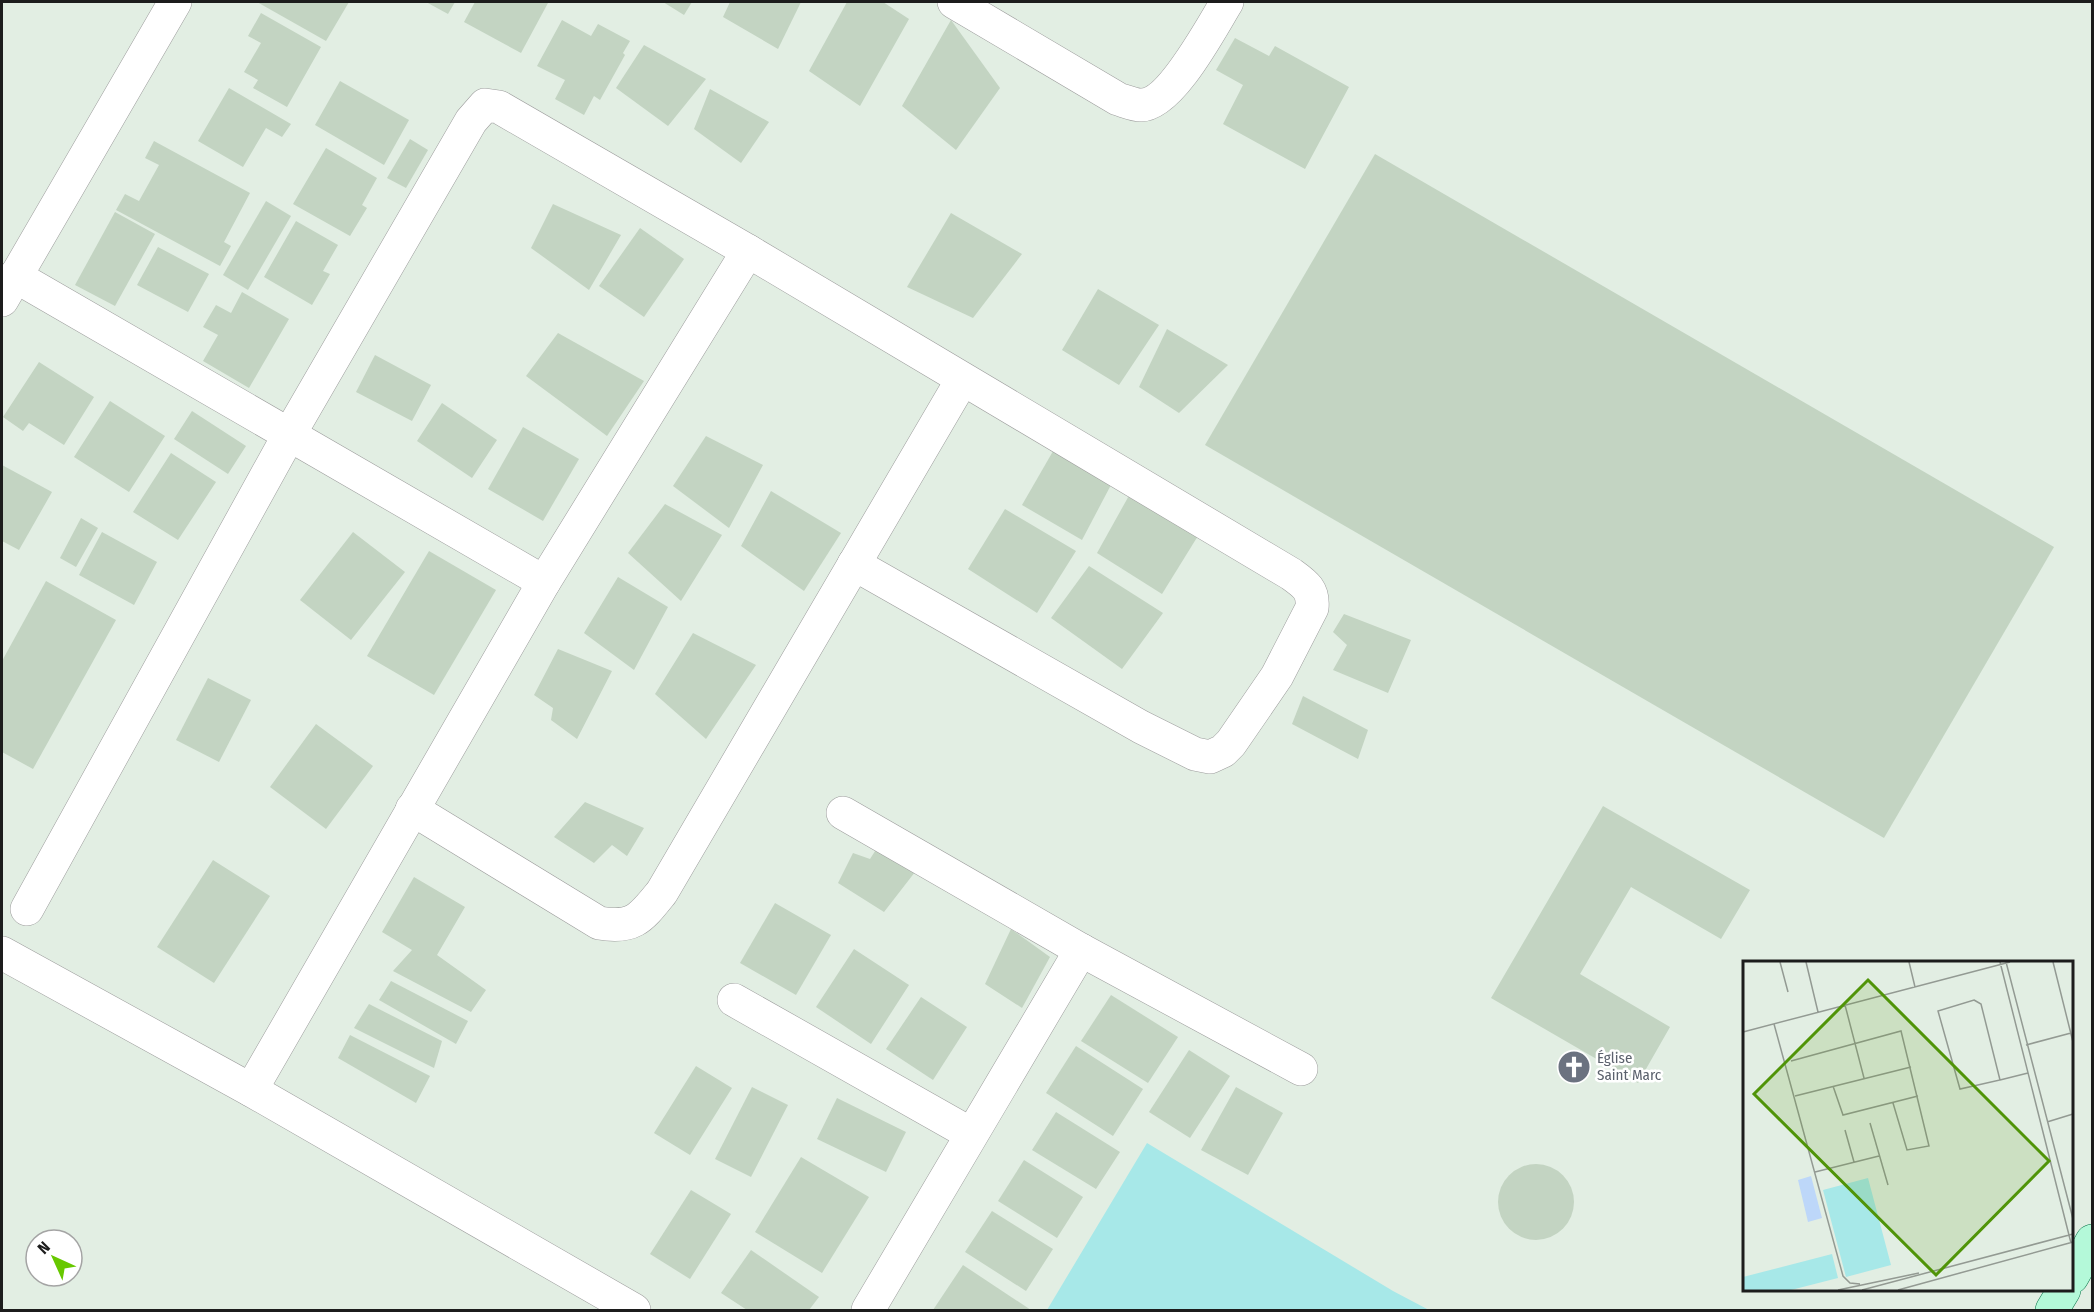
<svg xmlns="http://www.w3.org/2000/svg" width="2094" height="1312" viewBox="0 0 2094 1312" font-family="'Fira Sans Condensed',sans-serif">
	<rect width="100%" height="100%" fill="#e2eee3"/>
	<polygon fill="#a7e8e8" points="1147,1143 1393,1291 1429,1310 1047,1310"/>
	<g fill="#c3d4c2">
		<polygon points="257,2 349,2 326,41"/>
		<polygon points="426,2 455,2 448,14"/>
		<polygon points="475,2 545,2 548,3 521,53 464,22"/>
		<polygon points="663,2 692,2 684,15"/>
		<polygon points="730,2 801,2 778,49 723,17"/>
		<polygon points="847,2 883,2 909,19 860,106 809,71"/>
		<polygon points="261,13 321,47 287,107 253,88 258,80 244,72 261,43 248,36"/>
		<polygon points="562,20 591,36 598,24 630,41 623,53 625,55 600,100 594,96 584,115 555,99 565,80 537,66"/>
		<polygon points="951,20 1000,88 956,150 902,106"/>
		<polygon points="1235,38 1269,56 1275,46 1349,87 1305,169 1223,124 1243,85 1216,70"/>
		<polygon points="644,45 706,79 668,126 616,88"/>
		<polygon points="340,81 409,120 384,165 315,125"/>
		<polygon points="229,88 291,124 282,137 266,128 243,167 198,141"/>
		<polygon points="710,89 769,122 741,163 694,129"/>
		<polygon points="410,139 428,150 406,188 387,178"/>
		<polygon points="154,141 250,193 224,242 231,246 220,266 116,210 125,194 139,201 159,165 145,158"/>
		<polygon points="326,148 377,178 362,205 367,208 350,236 293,204"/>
		<polygon points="1375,154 2054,547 1884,838 1205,445"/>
		<polygon points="266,201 291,216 248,290 223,275"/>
		<polygon points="553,204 621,235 589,290 531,248"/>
		<polygon points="115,212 155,234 115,306 75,285"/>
		<polygon points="951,213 1022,254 973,318 907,287"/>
		<polygon points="296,221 338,245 323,271 330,274 312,305 264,277"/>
		<polygon points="640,228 684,259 644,317 599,286"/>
		<polygon points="158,247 209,274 188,312 137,285"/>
		<polygon points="1098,289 1159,325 1119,385 1062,350"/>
		<polygon points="242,292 289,319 249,388 203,361 218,335 203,327 216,305 231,313"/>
		<polygon points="1167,329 1228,365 1179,413 1139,387"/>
		<polygon points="558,333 644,381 607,436 526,376"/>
		<polygon points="375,355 431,385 412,421 356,392"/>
		<polygon points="39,362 94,397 64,445 29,423 23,431 3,417"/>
		<polygon points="110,401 165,436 129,492 74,457"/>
		<polygon points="442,403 497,440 472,478 417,441"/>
		<polygon points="192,411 246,446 228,474 174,439"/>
		<polygon points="523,427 579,459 543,521 488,489"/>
		<polygon points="706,436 763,465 729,528 673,486"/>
		<polygon points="1056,446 1112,483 1082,540 1022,505"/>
		<polygon points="171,453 216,482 178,540 133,512"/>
		<polygon points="2,465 52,492 19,550 2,541"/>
		<polygon points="771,491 841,533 804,591 741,546"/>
		<polygon points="1131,492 1201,531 1162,594 1097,553"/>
		<polygon points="665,504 722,535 681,601 628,553"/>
		<polygon points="1005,509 1076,551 1037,613 968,569"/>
		<polygon points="81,518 98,528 76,567 60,558"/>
		<polygon points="102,532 157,562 134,605 79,575"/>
		<polygon points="353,532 405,572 351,640 300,600"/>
		<polygon points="429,551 496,590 434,695 367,656"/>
		<polygon points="1089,566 1163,613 1122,669 1051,618"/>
		<polygon points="618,577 668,607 634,670 584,633"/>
		<polygon points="46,581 116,620 33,769 2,752 2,661"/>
		<polygon points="1344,614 1411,640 1388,693 1333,670 1347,645 1333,632"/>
		<polygon points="693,633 756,665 706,739 655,694"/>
		<polygon points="558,649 612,671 577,739 551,720 553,708 534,695"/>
		<polygon points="208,678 251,700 219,762 176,740"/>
		<polygon points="1303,696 1368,730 1358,759 1292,724"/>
		<polygon points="316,724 373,766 326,829 270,787"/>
		<polygon points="585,802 644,828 627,856 612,845 594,863 554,837"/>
		<polygon points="1603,806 1750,890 1721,939 1631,887 1580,974 1670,1027 1638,1083 1491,998"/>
		<polygon points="879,845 915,872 884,912 838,883 853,853 870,859"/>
		<polygon points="213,860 270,896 214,983 157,947"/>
		<polygon points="414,877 465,907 437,955 486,990 471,1012 393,971 412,950 382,932"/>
		<polygon points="775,903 831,935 796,995 740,963"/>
		<polygon points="1011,929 1050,957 1022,1008 985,984"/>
		<polygon points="854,949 909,985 871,1044 816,1007"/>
		<polygon points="391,981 468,1021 456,1044 379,1000"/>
		<polygon points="1111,995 1178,1037 1148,1083 1081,1041"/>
		<polygon points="921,997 967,1027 933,1080 886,1049"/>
		<polygon points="369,1004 442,1041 434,1068 354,1028"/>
		<polygon points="350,1035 430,1076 416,1103 338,1058"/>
		<polygon points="1076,1046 1143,1089 1113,1136 1046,1093"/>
		<polygon points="1189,1050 1230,1076 1190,1138 1149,1112"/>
		<polygon points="696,1066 732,1088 690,1155 654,1133"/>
		<polygon points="752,1087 788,1105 751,1177 715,1159"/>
		<polygon points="1236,1087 1283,1113 1248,1175 1201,1150"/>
		<polygon points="837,1098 906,1132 886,1172 817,1139"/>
		<polygon points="1056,1112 1120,1152 1096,1189 1032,1150"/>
		<polygon points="801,1157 869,1197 822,1273 755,1232"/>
		<polygon points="1024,1160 1083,1197 1057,1238 998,1201"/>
		<circle cx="1536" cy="1202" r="38"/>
		<polygon points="691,1190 731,1214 690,1279 650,1254"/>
		<polygon points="992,1211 1053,1249 1026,1291 965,1252"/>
		<polygon points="751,1250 819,1297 809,1310 747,1310 721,1293"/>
		<polygon points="963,1265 1031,1310 933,1310"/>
	</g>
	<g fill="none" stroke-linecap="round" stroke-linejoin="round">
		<g stroke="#9d9d9d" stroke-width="34">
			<g id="street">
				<path d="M954 2 1118 99C1125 101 1134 105 1141 105 1171 105 1212 26 1227 2"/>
				<polyline points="15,276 544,582"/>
				<polyline points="2,300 175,2"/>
				<path d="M412 809 599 923C634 929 641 918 662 892L962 380"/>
				<polyline points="843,813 1081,950 1301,1069"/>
				<path d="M27 909 289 435 471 121 485 105 499 107 748 251 1291 574C1305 584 1314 590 1312 608L1277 676 1231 743 1223 751 1210 757 1195 754 1141 727 854 564"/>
				<polyline points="2,953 251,1090 634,1310"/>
				<polyline points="734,1000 971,1134"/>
				<polyline points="251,1090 544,582 748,251"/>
				<polyline points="868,1310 1081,950"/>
			</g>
		</g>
		<g stroke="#057145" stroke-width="34">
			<g id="secondary">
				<polyline points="2072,1277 2092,1241"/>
				<polyline points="2052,1310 2064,1290"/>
			</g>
		</g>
		<use href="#street" stroke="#fff" stroke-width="33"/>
		<use href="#secondary" stroke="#b4f9d9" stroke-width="33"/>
	</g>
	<defs>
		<g id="church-disc" transform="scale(1.725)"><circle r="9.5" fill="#6b7280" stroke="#fff"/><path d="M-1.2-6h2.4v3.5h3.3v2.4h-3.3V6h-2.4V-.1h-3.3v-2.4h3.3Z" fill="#fff"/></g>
	</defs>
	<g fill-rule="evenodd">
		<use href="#church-disc" x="1574" y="1067"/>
	</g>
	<g text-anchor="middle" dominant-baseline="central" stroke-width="5" stroke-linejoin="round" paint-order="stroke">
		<g font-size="15" fill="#5b616d" stroke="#fff" text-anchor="start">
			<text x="1597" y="1058">Église<tspan x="1597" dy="17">Saint Marc</tspan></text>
		</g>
	</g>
	<g transform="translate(1743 961)">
		<rect width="330" height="330" fill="#e2eee3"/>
		<path d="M125 217 148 304 103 316 80 229ZM89 293 95 317 48 329H0V316Z" fill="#a7e8e8"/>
		<path d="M68 215 79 257 65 261 55 219Z" fill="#bdd7f9"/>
		<path fill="none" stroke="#939a93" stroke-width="1.5" d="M37 1 45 31M63 1 75 51M166 1 172 26M257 1 328 282M263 1 330 258M310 1 330 81M231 39 238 43 257 119 217 128 195 50ZM102 44 121 117M31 63 100 315 107 322 117 323M0 71 267 1M283 84 328 72M48 100 158 70 186 185 164 189 150 142M257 119 285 112M90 125 100 154 175 135M52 135 168 106M304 161 330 153M127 162 145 224M102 169 111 201M72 211 136 195M95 329 176 312M119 329 330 273M155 329 330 281"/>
		<path fill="#509408" fill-opacity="0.15" stroke="#509408" stroke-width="3" d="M125 19 306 200 193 314 11 133Z"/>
		<rect width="330" height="330" fill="none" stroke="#1c1c1c" stroke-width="3"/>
	</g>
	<rect width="2094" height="1312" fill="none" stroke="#1c1c1c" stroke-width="6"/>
	<g transform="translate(54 1258) rotate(315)"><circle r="28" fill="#ffffff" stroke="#a4a4a4" stroke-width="1.5"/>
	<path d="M0-4.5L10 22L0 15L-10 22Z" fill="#67c800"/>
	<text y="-9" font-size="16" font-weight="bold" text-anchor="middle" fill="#1c1c1c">N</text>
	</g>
</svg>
